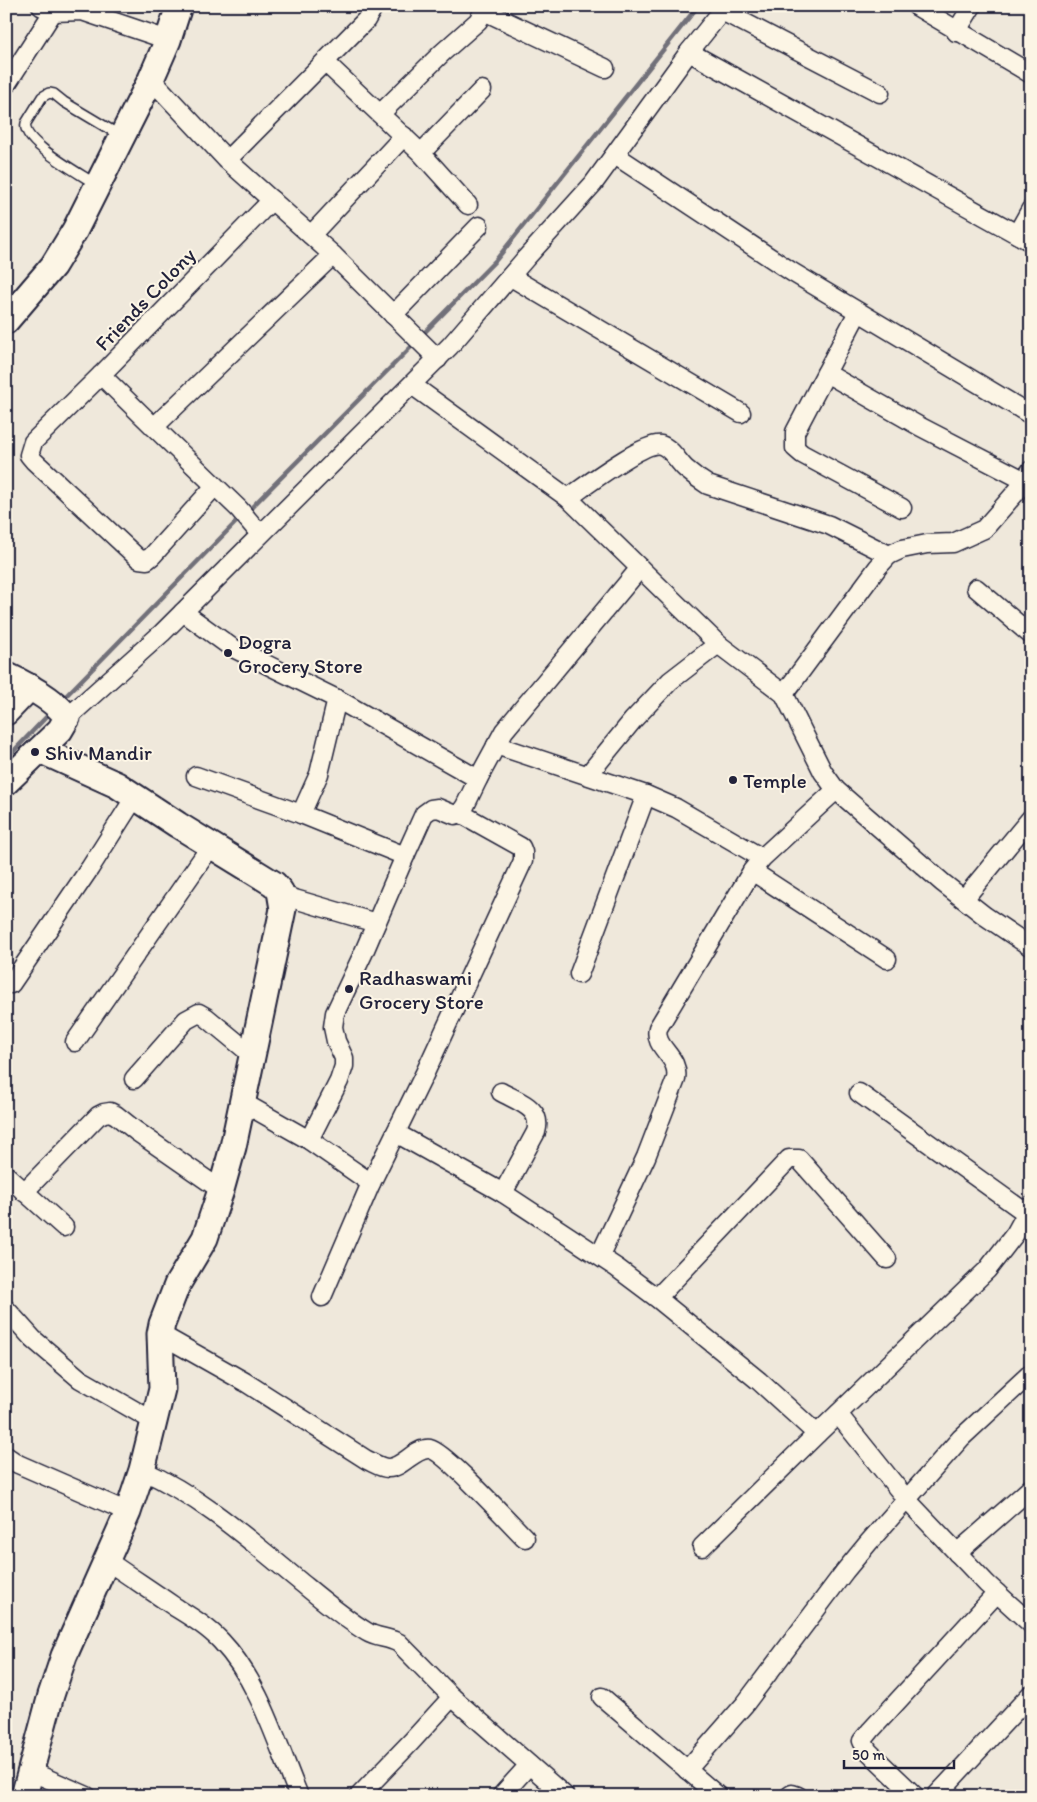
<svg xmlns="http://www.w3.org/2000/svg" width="1037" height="1802" viewBox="0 0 1037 1802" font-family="Itim,sans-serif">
	<rect width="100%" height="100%" fill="#efe8db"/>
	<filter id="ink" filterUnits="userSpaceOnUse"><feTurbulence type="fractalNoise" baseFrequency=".02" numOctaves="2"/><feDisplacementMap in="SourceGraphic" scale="10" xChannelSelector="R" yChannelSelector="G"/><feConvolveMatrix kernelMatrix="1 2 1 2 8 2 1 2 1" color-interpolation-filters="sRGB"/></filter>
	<g filter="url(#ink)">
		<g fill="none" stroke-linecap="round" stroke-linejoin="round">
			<g stroke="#716f79" stroke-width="4.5">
				<polyline points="421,336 496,260 698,6"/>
				<polyline points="247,512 416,342"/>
				<polyline points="61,701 241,517"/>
				<polyline points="6,759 51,712"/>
			</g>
			<g stroke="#22223b" stroke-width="12">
				<path id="lane" d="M97 185C83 175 20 142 26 123L42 97 49 93 54 94 64 102 121 136"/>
			</g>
			<g stroke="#22223b" stroke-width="21">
				<g id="street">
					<polyline points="41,6 53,12 82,11 168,40"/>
					<polyline points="916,6 1031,74"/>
					<polyline points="484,11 605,68"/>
					<polyline points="722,11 880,93"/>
					<polyline points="956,32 972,6"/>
					<polyline points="689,52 1031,242"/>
					<polyline points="325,62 421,153 468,205"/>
					<polyline points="151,79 227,160 333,255 438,359"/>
					<polyline points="6,85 53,12"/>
					<polyline points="380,114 442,53 478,21 487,6"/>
					<polyline points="421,153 482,90"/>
					<polyline points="615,155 792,272 1031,415"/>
					<polyline points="227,160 366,20 374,6"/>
					<polyline points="1017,234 1031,209"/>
					<polyline points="311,235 404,136"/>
					<polyline points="511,277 741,413"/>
					<polyline points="858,312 795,432 795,448 802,454 902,508"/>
					<polyline points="393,315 479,226"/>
					<polyline points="826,373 919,426 1031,484"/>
					<polyline points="101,375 33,442 29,455 34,461 139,559 147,560 152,556 215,486"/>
					<polyline points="412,385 568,498 718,644 784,694 823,772 836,790 943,883 985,916 1031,947"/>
					<polyline points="154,427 101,375 272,200"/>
					<path d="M568 498C584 487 645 441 661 445 671 448 679 463 686 469 693 475 700 480 708 485L829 525 889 555 902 549 927 544 953 543 984 529 1025 482 1031 470"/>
					<polyline points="260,534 239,509 154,427 333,255"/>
					<polyline points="976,588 1031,635"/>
					<polyline points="183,612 231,647 337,699 478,779"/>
					<polyline points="784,694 878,567 889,555"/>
					<polyline points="67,718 162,633 450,346 526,258 593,184 689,52 726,6"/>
					<polyline points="496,745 646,795 579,974"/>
					<polyline points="588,775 633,720 670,681 718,644"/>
					<polyline points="196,776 301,814 405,856"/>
					<polyline points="646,795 676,808 762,858"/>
					<polyline points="301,814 319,774 337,699"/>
					<polyline points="752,871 887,959"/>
					<polyline points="281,895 376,923"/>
					<polyline points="964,899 1031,818"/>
					<polyline points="11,984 90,868 135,797"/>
					<polyline points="75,1042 211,846"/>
					<polyline points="134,1079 186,1020 199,1013 206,1017 252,1055"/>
					<path d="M501 1092C519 1102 543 1108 536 1132L503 1193"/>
					<polyline points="859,1093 1026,1213"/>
					<polyline points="242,1102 309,1140 371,1183"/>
					<polyline points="396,1133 503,1193 617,1268 657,1298 759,1381 817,1434"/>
					<polyline points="309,1140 339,1081 344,1066 344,1058 336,1041 333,1027 335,1013 363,954 405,856 424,814 431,809 438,808 455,815 460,813 465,806 478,779 504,731 640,568"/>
					<polyline points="6,1175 64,1227"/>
					<polyline points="24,1192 98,1116 104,1113 110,1112 116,1115 136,1131 221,1190"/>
					<path d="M600 1255 646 1157 676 1079C680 1055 653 1049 658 1028L752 871 762 858 836 790"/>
					<polyline points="322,1297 371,1183 424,1075 523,861 523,852 521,847 460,813"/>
					<polyline points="657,1298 789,1159 799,1159 887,1259"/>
					<polyline points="6,1309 33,1339 80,1379 155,1422"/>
					<path d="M160 1334 245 1382 367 1460C374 1463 381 1468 388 1468 403 1468 415 1447 430 1449 445 1452 510 1523 525 1538"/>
					<polyline points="838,1414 907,1500 987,1584 1031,1624"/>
					<polyline points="6,1456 18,1464 128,1512"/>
					<path d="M142 1470C201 1497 247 1538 297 1579 319 1597 342 1617 367 1632 377 1638 388 1637 399 1643L452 1697 565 1796"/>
					<polyline points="702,1547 817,1434 987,1270 1015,1234 1031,1205"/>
					<polyline points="957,1553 1031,1488"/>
					<path d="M106 1560C129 1576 152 1591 175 1607 191 1617 208 1627 221 1641 260 1682 277 1744 299 1796"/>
					<polyline points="602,1697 718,1796"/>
					<polyline points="687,1770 745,1704 845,1571 869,1542 961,1438 1031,1373"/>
					<polyline points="30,1771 87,1796"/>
					<polyline points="359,1796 411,1742 452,1697"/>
					<polyline points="501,1796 529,1765"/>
					<polyline points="789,1796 792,1794 798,1796"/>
					<polyline points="915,1796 868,1751 862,1741 871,1730 997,1593"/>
					<polyline points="936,1796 1031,1694"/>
				</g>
			</g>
			<g stroke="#22223b" stroke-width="29">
				<g id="secondary">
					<polyline points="6,321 53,266 75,230 151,79 168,40 179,6"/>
					<path d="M6 675C23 683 58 701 67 718L60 730 6 782"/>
					<polyline points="6,712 30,687"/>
					<polyline points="24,1796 51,1695 64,1656 128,1512 142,1470 162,1389 160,1334 162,1324 177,1285 205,1238 221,1190 233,1147 283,909 280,891 274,884 178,825 117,785 40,750"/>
				</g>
			</g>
			<use href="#lane" stroke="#fcf5e5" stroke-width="9"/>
			<use href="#street" stroke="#fcf5e5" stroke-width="18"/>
			<use href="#secondary" stroke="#fcf5e5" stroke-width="25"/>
		</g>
	</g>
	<g fill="#22223b" stroke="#fcf5e5" stroke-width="2">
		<circle cx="228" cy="653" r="5"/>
		<circle cx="35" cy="752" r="5"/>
		<circle cx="733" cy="780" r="5"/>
		<circle cx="349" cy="989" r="5"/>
	</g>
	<g text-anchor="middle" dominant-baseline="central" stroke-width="4" stroke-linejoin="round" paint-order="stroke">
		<g font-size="21" fill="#22223b" stroke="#fcf5e5">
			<text transform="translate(145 299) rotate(-46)">Friends Colony</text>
		</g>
		<g font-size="21" fill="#22223b" stroke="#fcf5e5" text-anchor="start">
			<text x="238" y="641">Dogra<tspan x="238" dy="24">Grocery Store</tspan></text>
			<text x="45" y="752">Shiv Mandir</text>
			<text x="743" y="780">Temple</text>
			<text x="359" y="977">Radhaswami<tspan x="359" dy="24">Grocery Store</tspan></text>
		</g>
	</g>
	<rect width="1037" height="1802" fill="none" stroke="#fcf5e5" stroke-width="25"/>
	<rect x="12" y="12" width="1012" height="1777" fill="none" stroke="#22223b" stroke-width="2" filter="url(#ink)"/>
	<path d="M844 1760v8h110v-8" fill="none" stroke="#22223b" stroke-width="2.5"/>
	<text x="852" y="1760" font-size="15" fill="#22223b" stroke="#fcf5e5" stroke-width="4" paint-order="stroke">50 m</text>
</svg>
